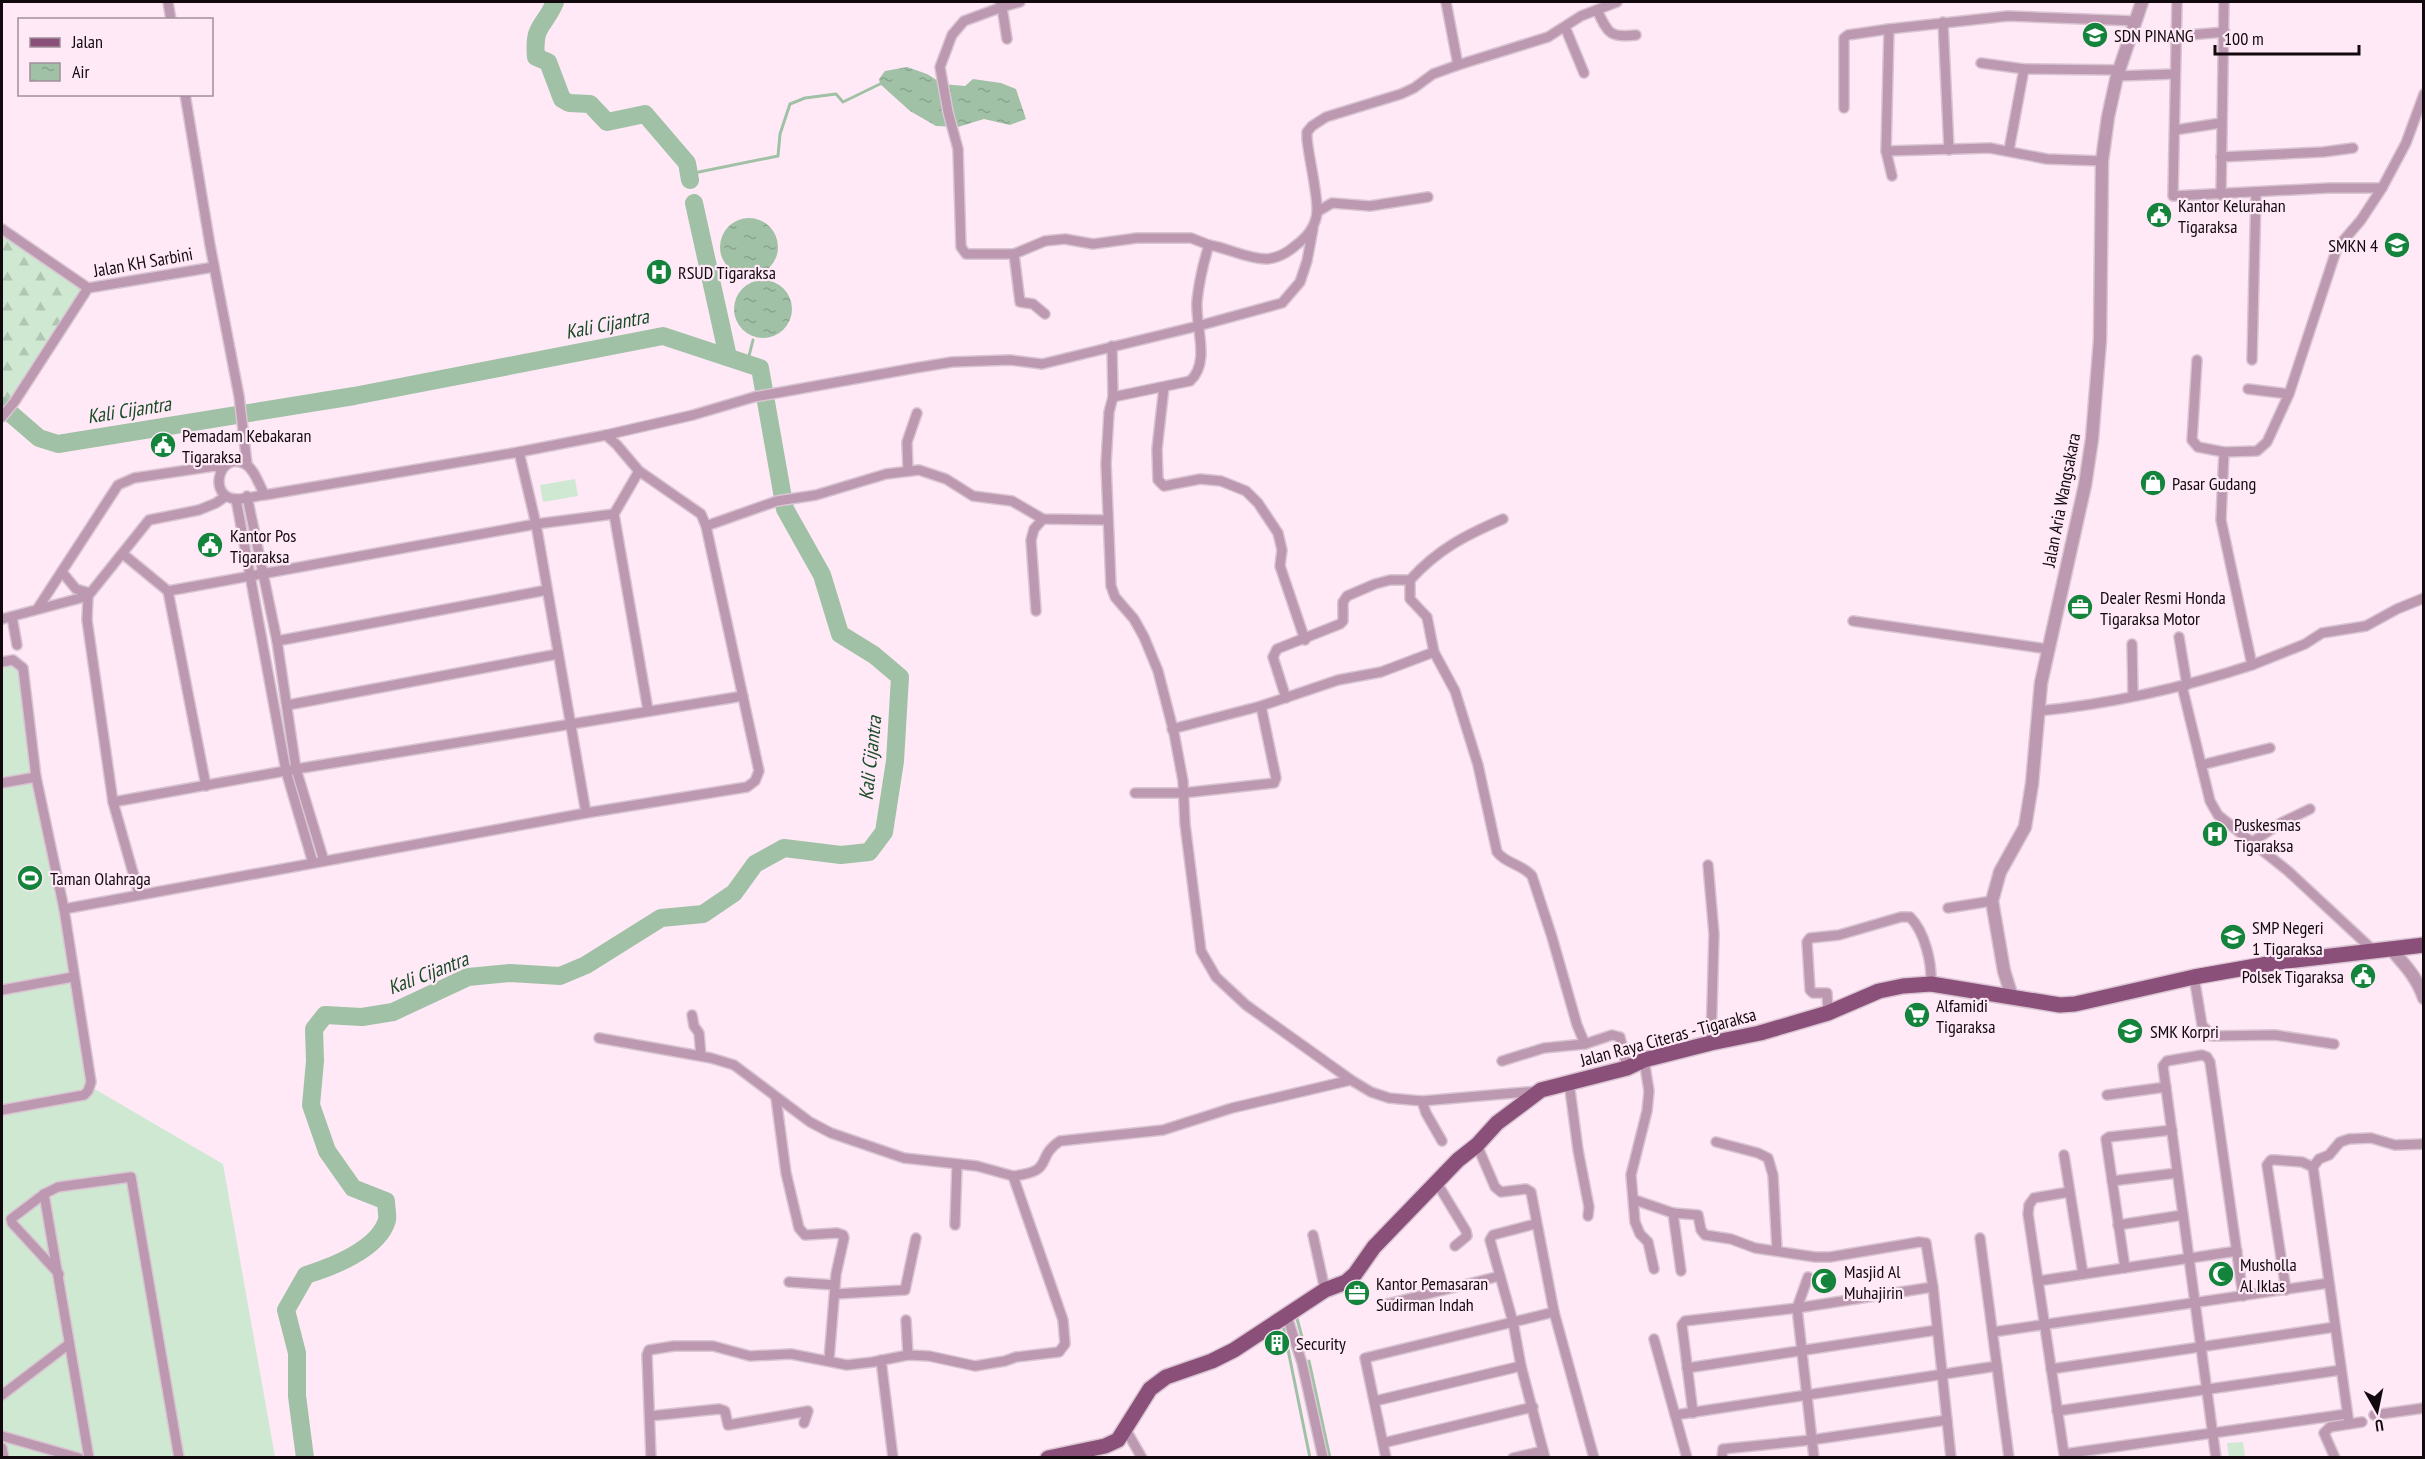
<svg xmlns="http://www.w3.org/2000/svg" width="2425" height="1459" viewBox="0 0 2425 1459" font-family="'PT Sans Narrow',sans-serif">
	<defs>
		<pattern id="forest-firs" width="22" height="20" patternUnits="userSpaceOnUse" patternTransform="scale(1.5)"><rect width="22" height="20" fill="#cfe8d2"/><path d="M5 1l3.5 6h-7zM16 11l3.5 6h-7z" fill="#b1c6b3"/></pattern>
		<pattern id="water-ripples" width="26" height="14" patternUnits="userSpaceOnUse" patternTransform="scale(1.5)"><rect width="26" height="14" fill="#a0c1a5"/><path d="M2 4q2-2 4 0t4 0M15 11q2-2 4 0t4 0" fill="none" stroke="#89a48d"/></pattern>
	</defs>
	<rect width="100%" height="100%" fill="#ffe9f7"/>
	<polygon fill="url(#forest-firs)" points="2,229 88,288 2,415"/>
	<g fill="#cfe8d2">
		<polygon points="575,479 578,496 543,502 540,485"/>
		<polygon points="8,661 23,668 93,1088 223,1164 275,1457 2,1458 2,662"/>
		<polygon points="2243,1442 2245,1457 2229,1457 2227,1443"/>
	</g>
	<g fill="url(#water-ripples)">
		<polygon points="907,67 927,74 943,84 965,86 973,79 1001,83 1016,89 1026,119 1010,125 984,119 958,127 936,126 910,111 880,84 879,79 885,71"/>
		<circle cx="749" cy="247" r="29"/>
		<circle cx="763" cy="309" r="29"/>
	</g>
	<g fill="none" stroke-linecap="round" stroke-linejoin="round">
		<g stroke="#a0c1a5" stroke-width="3">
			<polyline points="689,174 778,156 780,134 790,104 805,98 836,94 843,102 880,84"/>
			<polyline points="747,364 753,340"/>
			<polyline points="1296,1315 1305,1348"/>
			<polyline points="1283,1325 1310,1458"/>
			<polyline points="1309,1361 1330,1458"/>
		</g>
		<g stroke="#a0c1a5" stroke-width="18">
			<path d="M555 2C544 28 533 24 536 57L548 62 562 99 569 103 590 104 607 122 645 114 687 163 690 180"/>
			<polyline points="694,203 728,357"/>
			<path d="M2 406 39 438 58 444 354 396 663 336 760 368 785 509 822 575 840 634 874 655 900 677 895 761 884 832 869 852 841 855 784 848 755 864 734 893 703 914 661 918 586 965 560 976 510 973 468 977 393 1012 362 1017 325 1015 314 1029 315 1061 311 1105 327 1151 353 1188 386 1201C386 1207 388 1215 387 1220 379 1249 332 1267 306 1275L286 1310 297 1353V1396L305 1458"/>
		</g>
		<g stroke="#d9c5d2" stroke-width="12">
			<g id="minor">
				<polyline points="168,2 171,20"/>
				<polyline points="1000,2 1002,7 964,21 952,35 940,67 948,112 958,149 961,247 966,254 1014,254 1045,241 1065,239 1093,244 1137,238 1191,238 1209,245"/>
				<polyline points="1446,2 1458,65"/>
				<polyline points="2177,2 2173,196 2329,188 2382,188"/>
				<path d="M1597 10C1608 33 1609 38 1636 35"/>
				<polyline points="1943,22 1949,150"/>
				<polyline points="1565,27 1584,73"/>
				<polyline points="2176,36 2225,32"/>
				<polyline points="1007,39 1002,7 1020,2"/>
				<polyline points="1981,63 2024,69 2009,150"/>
				<polyline points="2024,69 2119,70"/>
				<polyline points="2117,76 2175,74"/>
				<polyline points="185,94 210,245 239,396 247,464"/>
				<polyline points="1844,108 1844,38 1848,35 1889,29"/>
				<polyline points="2175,130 2221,123"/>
				<polyline points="1886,151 1990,148 2047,159 2102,161"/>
				<polyline points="2221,157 2323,152 2353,148"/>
				<polyline points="1892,176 1886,151 1889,29 2008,16 2136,21"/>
				<polyline points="2221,195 2224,2"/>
				<polyline points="1317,212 1332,203 1370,206 1428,197"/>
				<polyline points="2,229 88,288"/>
				<polyline points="1014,254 1020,302 1033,304 1045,314"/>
				<polyline points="1112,346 1113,397"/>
				<polyline points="2197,360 2192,440 2198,447 2224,452"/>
				<polyline points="2252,360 2256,193"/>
				<polyline points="1164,387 1157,449 1158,480 1164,486 1200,479 1221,481 1246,491 1258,503 1278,533 1282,550 1280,566 1305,640"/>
				<polyline points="2248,389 2289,394"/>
				<polyline points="2,417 15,401 88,288 214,267"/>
				<polyline points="606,435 693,415 754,397 915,368 952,362 1010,360 1042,364 1198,326 1282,303 1300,282 1307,261 1313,229"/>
				<polyline points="519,452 536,524 586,813"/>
				<polyline points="639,471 614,514 648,710"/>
				<polyline points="908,471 907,442 917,413"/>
				<polyline points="247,496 277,641 296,769 324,861"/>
				<polyline points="236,499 286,771 313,863"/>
				<polyline points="706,526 777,501 816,495 886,474 919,470 946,479 973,496 1012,501 1043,519 1107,520"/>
				<polyline points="123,554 168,591"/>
				<polyline points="62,572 76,589 90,593"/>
				<path d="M1410 580V599L1427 617 1434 652 1455 691 1478 765 1497 852C1506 864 1522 864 1532 876L1552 937 1577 1025 1585 1044 1612 1035 1620 1037 1627 1068"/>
				<polyline points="88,596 87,620 113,802 139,894"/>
				<polyline points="38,608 118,485 134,478 215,466 221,469"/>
				<polyline points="1036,611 1031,540 1034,529 1043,519"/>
				<polyline points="12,617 17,645"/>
				<polyline points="2,619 88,596 149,520 199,510 216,503 226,496"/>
				<polyline points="1853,621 2048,649"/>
				<polyline points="2179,637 2187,685"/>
				<polyline points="277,641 547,590"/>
				<polyline points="2132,644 2133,696"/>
				<polyline points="2,662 13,660 23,668 36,777 64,909 91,1082 88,1091 84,1095 2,1110"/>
				<polyline points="2252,665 2305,644 2322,633 2366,626 2397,609 2424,598"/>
				<polyline points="2182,686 2210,801 2218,815 2288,871 2374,951"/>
				<path d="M1286 698 1273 657 1277 649 1340 624 1343 621V602L1347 596 1375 584 1390 580H1410C1438 549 1466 535 1503 519"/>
				<polyline points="288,705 558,654"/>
				<path d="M2038 711C2111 704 2182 688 2252 665L2221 520 2224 452 2257 451 2267 442 2289 394 2337 248 2361 220 2382 188 2406 143 2424 94"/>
				<polyline points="1172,729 1261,706"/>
				<polyline points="2201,765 2270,748"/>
				<polyline points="2,783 36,777"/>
				<polyline points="206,786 168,591 536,524 614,514"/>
				<polyline points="1135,793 1183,793 1274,783 1276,778 1261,706 1338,680 1381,672 1434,652"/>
				<polyline points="113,802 296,769 743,696"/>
				<polyline points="2252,842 2281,823 2310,809"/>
				<polyline points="1708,865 1714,934 1711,1043"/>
				<polyline points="1948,908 1992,901"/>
				<path d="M64 909 586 813 747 787 755 781 759 771 706 526 701 514 639 471 617 445 606 435 519 452 265 495C256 496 246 499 237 499 207 499 218 450 245 464 255 469 259 486 265 495"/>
				<polyline points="2194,977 2202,1025 2212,1036 2275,1035 2334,1044"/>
				<polyline points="2,990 73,977"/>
				<path d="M1828 1013 1827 993H1813L1810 990 1807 942 1810 938 1839 935 1901 917H1910C1925 932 1932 963 1931 984"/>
				<polyline points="692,1015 694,1026 699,1033 701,1056"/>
				<polyline points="599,1038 711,1058 734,1065 810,1122 831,1133 904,1158 977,1166 1013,1176 1063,1320 1065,1344 1059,1352 1016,1357 1005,1361 975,1366 929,1356 908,1355 873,1362 847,1365 791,1354 750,1356 713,1346 674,1346 649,1350 647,1355 651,1458"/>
				<polyline points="1644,1060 1649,1091 1647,1111 1631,1175 1635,1222 1640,1234 1648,1242 1654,1269"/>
				<polyline points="1502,1061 1544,1048 1585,1044"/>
				<polyline points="1569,1082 1578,1150 1589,1207 1588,1216"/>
				<path d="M1538 1091 1422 1101 1389 1098 1371 1092 1351 1080 1246 1005 1216 977 1201 951 1185 824 1183 781 1174 733 1158 671 1144 637 1134 619 1115 597 1111 586 1106 464 1109 412 1113 397 1190 381C1211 362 1195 327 1197 301 1199 282 1203 264 1209 245 1228 248 1247 259 1267 259 1278 258 1287 253 1295 246 1306 238 1316 226 1317 212 1318 195 1309 159 1307 139V132L1312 126 1326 117 1401 94 1414 88 1433 74 1458 65 1548 37 1581 16 1617 2"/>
				<polyline points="2107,1095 2166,1087"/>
				<polyline points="776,1098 786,1173 799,1228 805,1235 837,1233 843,1235 844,1238 836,1274 829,1360"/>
				<polyline points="1422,1101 1426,1113 1442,1141"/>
				<polyline points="1716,1142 1758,1153 1768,1158 1773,1175 1777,1250"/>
				<polyline points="1477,1145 1495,1187 1501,1192 1526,1189 1531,1192 1554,1312 1594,1458"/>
				<polyline points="2064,1155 2083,1274"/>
				<path d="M1013 1176C1056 1171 1034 1158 1060 1141L1163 1130 1232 1108 1351 1080"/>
				<polyline points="2112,1181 2177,1173"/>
				<polyline points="1437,1183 1466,1231 1467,1236 1455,1246"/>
				<polyline points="2069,1192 2034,1198 2029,1205 2028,1214 2064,1454 2347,1414"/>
				<polyline points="44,1194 89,1458"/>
				<polyline points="1635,1200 1673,1213 1681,1271"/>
				<polyline points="1673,1213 1698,1215 1701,1230 1705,1235 1731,1239 1755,1248 1815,1257 1830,1257 1919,1242 1926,1243 1933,1287 1951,1458"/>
				<polyline points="1535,1224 1493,1235 1490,1240 1513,1322 1521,1366 1545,1458"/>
				<polyline points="955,1225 957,1164"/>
				<polyline points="2118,1225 2183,1215"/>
				<polyline points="1313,1235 1325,1290"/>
				<polyline points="1980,1238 2009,1458"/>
				<polyline points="2125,1268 2106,1139 2109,1137 2172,1130"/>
				<polyline points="59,1274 12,1223 11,1219 44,1194 58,1187 131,1177 179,1458"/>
				<polyline points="1808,1277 1797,1308 1814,1458"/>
				<polyline points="2038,1281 2237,1251"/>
				<polyline points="789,1282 835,1285"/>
				<polyline points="2286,1290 2267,1165 2271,1160 2276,1160 2302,1162 2313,1167"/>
				<polyline points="835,1294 905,1290 916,1238"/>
				<polyline points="1383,1305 1500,1276"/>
				<polyline points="1286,1313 1302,1363 1323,1458"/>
				<polyline points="906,1320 908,1355"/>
				<polyline points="1993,1332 2329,1283"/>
				<polyline points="1654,1339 1687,1458"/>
				<polyline points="881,1360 893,1458"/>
				<polyline points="1687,1368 1937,1330"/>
				<polyline points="2051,1369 2335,1327"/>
				<polyline points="2,1395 69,1344"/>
				<polyline points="1375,1401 1521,1366"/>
				<polyline points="2057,1411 2341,1370"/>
				<polyline points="1693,1413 1682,1325 1685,1321 1797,1308 1933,1287"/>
				<polyline points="1675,1415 1997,1366"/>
				<polyline points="2374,1415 2424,1408"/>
				<polyline points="650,1416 719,1409 725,1411 728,1425 808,1411 804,1423"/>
				<polyline points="2349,1424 2313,1167 2319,1159 2329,1155 2340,1142 2349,1139 2371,1138 2395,1145 2424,1144"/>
				<polyline points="1126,1430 1142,1458"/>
				<polyline points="2,1436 79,1458"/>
				<polyline points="1383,1443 1533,1407"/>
				<polyline points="2,1448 4,1458"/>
				<polyline points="1386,1458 1365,1358 1554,1312"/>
				<polyline points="1513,1458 1543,1451"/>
				<polyline points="1722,1458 1723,1449 1811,1440 1947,1420"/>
				<polyline points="2216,1458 2163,1066 2167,1061 2202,1055 2207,1057 2210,1062 2243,1296"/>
				<polyline points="2335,1458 2324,1433 2330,1427 2362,1422"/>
			</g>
		</g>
		<g stroke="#d9c5d2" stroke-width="15">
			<g id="tertiary">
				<path d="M2390 948C2404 964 2417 977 2424 998"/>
				<polyline points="2012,997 2004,971 1992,901 2000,872 2025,827 2032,784 2041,683 2085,485 2092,439 2100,340 2102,161 2108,117 2117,76 2142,2"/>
			</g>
		</g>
		<g stroke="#d9c5d2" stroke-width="18">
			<polyline id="primary" points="1048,1458 1105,1446 1118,1440 1150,1389 1166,1377 1212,1361 1234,1350 1325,1290 1346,1282 1355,1274 1374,1247 1458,1160 1477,1145 1497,1123 1541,1090 1627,1068 1644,1060 1711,1043 1760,1033 1828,1013 1879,991 1903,986 1931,984 2060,1005 2075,1004 2194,977 2279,962 2424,945"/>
		</g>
		<use href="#minor" stroke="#bc99b0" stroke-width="9"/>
		<use href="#tertiary" stroke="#bc99b0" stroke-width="12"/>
		<use href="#primary" stroke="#8b507a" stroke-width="15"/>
	</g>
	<defs>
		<g id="school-disc" transform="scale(1.35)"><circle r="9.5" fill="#14833b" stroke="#ffe9f7"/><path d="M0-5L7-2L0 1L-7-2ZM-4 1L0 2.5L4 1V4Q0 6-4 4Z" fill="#fff"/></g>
		<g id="civic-disc" transform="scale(1.35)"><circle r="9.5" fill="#14833b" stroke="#ffe9f7"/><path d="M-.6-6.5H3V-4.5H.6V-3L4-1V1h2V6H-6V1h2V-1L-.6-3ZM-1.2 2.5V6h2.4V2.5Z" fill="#fff"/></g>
		<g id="hospital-disc" transform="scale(1.35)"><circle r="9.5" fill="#14833b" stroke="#ffe9f7"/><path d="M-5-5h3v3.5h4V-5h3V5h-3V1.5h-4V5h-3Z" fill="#fff"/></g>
		<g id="shop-disc" transform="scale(1.35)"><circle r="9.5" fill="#14833b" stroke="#ffe9f7"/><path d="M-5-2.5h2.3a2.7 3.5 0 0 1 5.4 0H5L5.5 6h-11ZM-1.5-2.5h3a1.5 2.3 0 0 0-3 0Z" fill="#fff"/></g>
		<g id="office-disc" transform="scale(1.35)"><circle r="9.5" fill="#14833b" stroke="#ffe9f7"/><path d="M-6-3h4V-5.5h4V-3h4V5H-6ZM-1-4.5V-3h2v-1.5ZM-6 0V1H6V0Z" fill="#fff"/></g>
		<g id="stadium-disc" transform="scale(1.35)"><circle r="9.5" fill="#14833b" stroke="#ffe9f7"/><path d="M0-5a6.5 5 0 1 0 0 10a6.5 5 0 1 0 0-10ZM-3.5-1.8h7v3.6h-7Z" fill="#fff"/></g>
		<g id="supermarket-disc" transform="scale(1.35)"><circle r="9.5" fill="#14833b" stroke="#ffe9f7"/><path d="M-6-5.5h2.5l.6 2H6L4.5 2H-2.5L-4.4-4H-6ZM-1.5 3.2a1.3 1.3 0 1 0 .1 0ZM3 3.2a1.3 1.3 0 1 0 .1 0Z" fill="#fff"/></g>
		<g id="mosque-disc" transform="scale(1.35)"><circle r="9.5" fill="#14833b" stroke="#ffe9f7"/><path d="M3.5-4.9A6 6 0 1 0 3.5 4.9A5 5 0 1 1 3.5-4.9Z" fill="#fff"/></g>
		<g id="building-disc" transform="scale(1.35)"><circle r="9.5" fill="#14833b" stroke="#ffe9f7"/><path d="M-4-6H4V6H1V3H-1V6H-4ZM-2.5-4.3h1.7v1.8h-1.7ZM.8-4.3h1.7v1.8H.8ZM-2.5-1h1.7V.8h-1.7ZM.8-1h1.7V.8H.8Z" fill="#fff"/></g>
	</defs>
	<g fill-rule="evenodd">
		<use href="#school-disc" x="2095" y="35"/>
		<use href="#civic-disc" x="2159" y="215"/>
		<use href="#school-disc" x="2397" y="245"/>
		<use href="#hospital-disc" x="659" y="272"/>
		<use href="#civic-disc" x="163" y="445"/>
		<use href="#shop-disc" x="2153" y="483"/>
		<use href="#civic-disc" x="210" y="545"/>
		<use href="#office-disc" x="2080" y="607"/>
		<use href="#hospital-disc" x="2215" y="834"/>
		<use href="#stadium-disc" x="30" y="878"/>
		<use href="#school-disc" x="2233" y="937"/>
		<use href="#civic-disc" x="2363" y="976"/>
		<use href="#supermarket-disc" x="1917" y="1015"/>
		<use href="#school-disc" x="2130" y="1031"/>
		<use href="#mosque-disc" x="2221" y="1274"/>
		<use href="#mosque-disc" x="1824" y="1281"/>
		<use href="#office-disc" x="1357" y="1293"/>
		<use href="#building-disc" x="1277" y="1343"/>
	</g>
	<g text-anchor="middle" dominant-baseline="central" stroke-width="4.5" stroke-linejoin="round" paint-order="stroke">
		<g font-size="18" fill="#11090e" stroke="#ffe9f7" text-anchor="start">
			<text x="2114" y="35">SDN PINANG</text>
			<text x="2178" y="205">Kantor Kelurahan<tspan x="2178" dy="21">Tigaraksa</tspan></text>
			<text x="2378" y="245" text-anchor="end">SMKN 4</text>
			<text x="678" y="272">RSUD Tigaraksa</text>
			<text x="182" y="435">Pemadam Kebakaran<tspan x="182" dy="21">Tigaraksa</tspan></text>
			<text x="2172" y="483">Pasar Gudang</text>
			<text x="230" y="535">Kantor Pos<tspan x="230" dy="21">Tigaraksa</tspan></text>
			<text x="2100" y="597">Dealer Resmi Honda<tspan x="2100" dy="21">Tigaraksa Motor</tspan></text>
			<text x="2234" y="824">Puskesmas<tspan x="2234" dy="21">Tigaraksa</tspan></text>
			<text x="50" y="878">Taman Olahraga</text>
			<text x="2252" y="927">SMP Negeri<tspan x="2252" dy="21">1 Tigaraksa</tspan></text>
			<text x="2344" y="976" text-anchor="end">Polsek Tigaraksa</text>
			<text x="1936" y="1005">Alfamidi<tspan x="1936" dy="21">Tigaraksa</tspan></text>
			<text x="2150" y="1031">SMK Korpri</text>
			<text x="2240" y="1264">Musholla<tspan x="2240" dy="21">Al Iklas</tspan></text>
			<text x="1844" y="1271">Masjid Al<tspan x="1844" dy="21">Muhajirin</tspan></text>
			<text x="1376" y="1283">Kantor Pemasaran<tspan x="1376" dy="21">Sudirman Indah</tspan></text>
			<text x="1296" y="1343">Security</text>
		</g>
		<g font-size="18" fill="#11090e" stroke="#ffe9f7">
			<text transform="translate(143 262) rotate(-10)">Jalan KH Sarbini</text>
			<text transform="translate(2061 500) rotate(-79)">Jalan Aria Wangsakara</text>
			<text transform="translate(1668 1037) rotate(-15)">Jalan Raya Citeras - Tigaraksa</text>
		</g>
		<g font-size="20" font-style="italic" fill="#194b26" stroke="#ffe9f7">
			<text transform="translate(607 324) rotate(-11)">Kali Cijantra</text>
			<text transform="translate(129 410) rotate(-9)">Kali Cijantra</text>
			<text transform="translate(870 758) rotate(-84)">Kali Cijantra</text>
			<text transform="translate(428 973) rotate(-21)">Kali Cijantra</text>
		</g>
	</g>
	<rect width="2425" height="1459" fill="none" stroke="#11090e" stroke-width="6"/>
	<rect x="18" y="18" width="195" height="78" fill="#ffe9f7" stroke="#a08f9a" stroke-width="1.5"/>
	<rect x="30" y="38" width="30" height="9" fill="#8b507a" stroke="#a08f9a" stroke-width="1.5"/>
	<text x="72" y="48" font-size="18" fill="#11090e">Jalan</text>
	<rect x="30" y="63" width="30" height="18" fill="url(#water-ripples)" stroke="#a08f9a" stroke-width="1.5"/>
	<text x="72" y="78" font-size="18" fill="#11090e">Air</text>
	<g transform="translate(2377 1411) rotate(171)" stroke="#ffe9f7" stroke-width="4.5" paint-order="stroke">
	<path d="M0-4.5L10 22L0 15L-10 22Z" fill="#11090e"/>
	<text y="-9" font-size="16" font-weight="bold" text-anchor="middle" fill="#11090e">U</text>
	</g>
	<path d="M2215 45v9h144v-9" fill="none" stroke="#11090e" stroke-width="3"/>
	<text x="2224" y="45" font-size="18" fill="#11090e" stroke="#ffe9f7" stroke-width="4.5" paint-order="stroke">100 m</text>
</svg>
